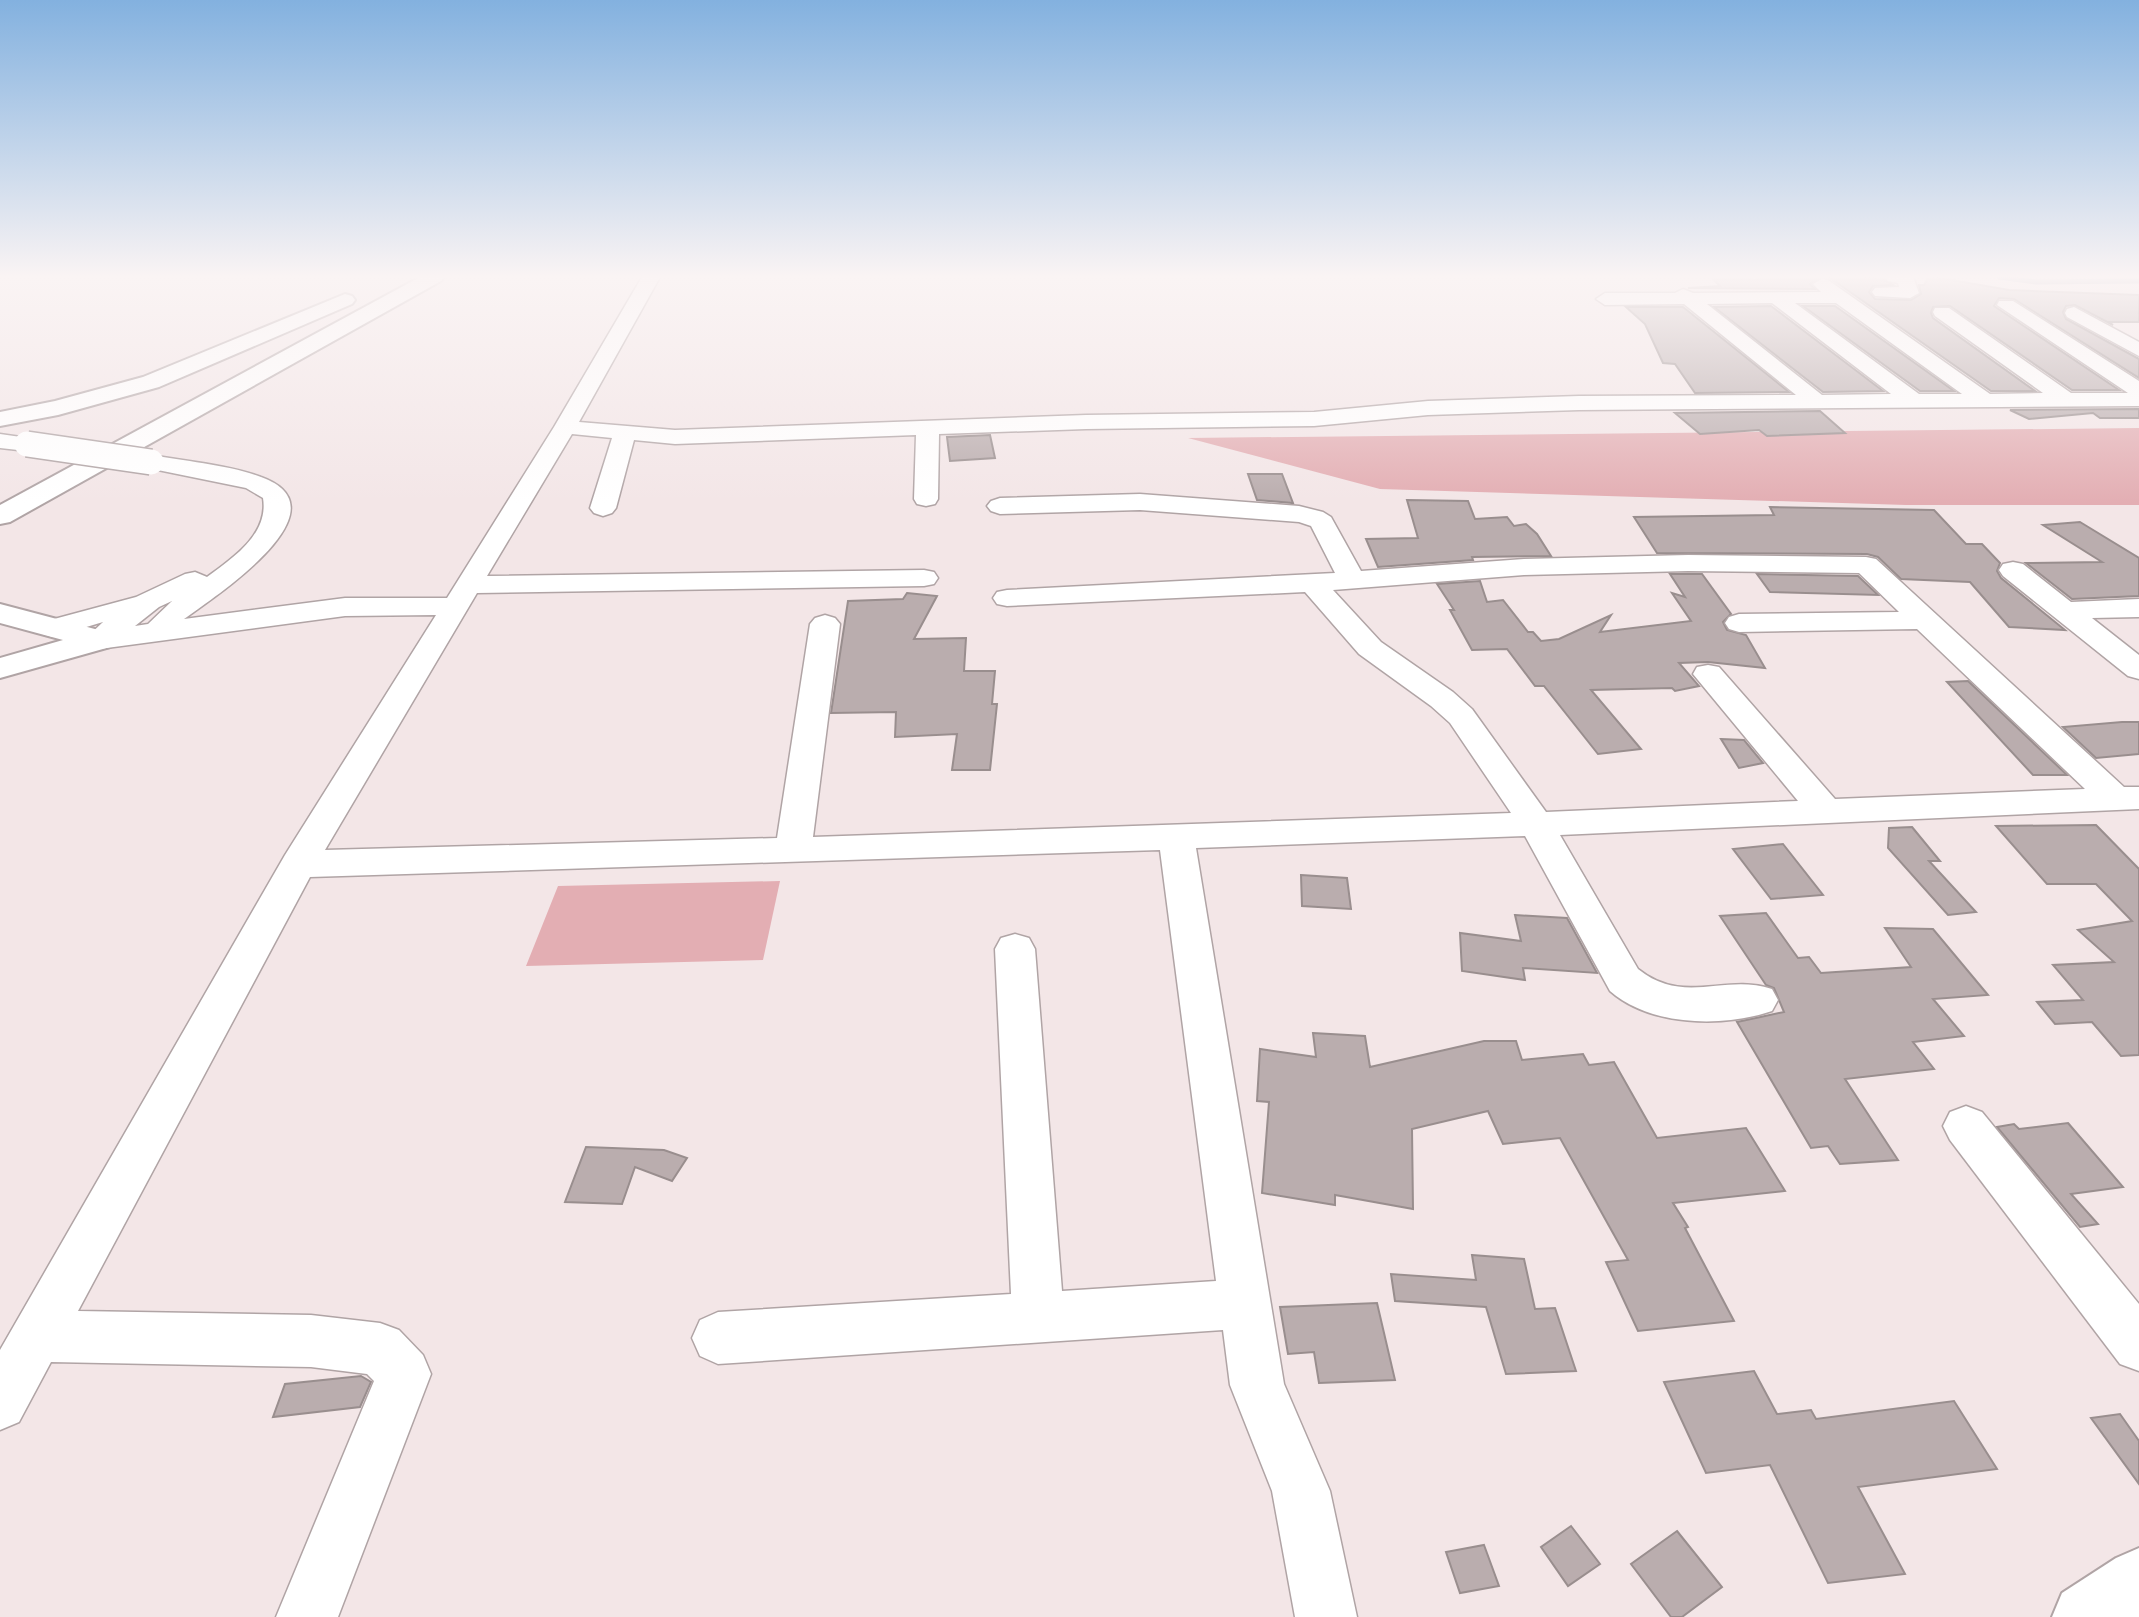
<svg xmlns="http://www.w3.org/2000/svg" width="2139" height="1617" viewBox="0 0 2139 1617" font-family="Karla,sans-serif">
	<rect width="100%" height="100%" fill="#f3e6e7"/>
	<g fill="#e3aeb3">
		<polygon points="2139,428 2139,505 1906,505 1380,489 1188,438"/>
		<polygon points="780,881 763,960 526,966 558,886"/>
	</g>
	<g fill="none" stroke-linecap="round" stroke-linejoin="round">
		<polyline stroke="#687e98" stroke-width="5" points="1999,277 2036,282 2139,281"/>
	</g>
	<g fill="#baadae" stroke="#998e8e" stroke-width="2">
		<polygon points="1756,276 1822,276 1810,284 1815,289 1688,288 1720,286 1713,279 1761,280"/>
		<polygon points="1823,276 1861,276 1884,280 1893,285 1873,286 1869,292 1875,299 1911,300 1921,294 1919,285 1924,285 1929,276 2009,290 2139,295 2139,322 2109,322 2113,325 2075,305 2066,306 2063,312 2066,319 2139,359 2139,378 2014,299 1999,298 1994,306 2119,390 2072,390 1950,306 1933,307 1931,313 1933,318 2035,391 1991,391 1830,278"/>
		<polygon points="1771,306 1883,391 1823,392 1714,307"/>
		<polygon points="1803,306 1835,306 1954,391 1920,391"/>
		<polygon points="1626,307 1683,307 1789,392 1695,393 1675,364 1663,363 1645,324"/>
		<polygon points="2139,409 2139,418 2100,418 2093,413 2029,419 2010,410"/>
		<polygon points="1820,411 1845,433 1767,436 1759,430 1700,434 1675,413"/>
		<polygon points="990,435 995,458 950,461 947,437"/>
		<polygon points="1248,474 1282,474 1293,503 1257,500"/>
		<polygon points="1407,500 1468,501 1475,519 1507,517 1514,526 1526,524 1537,534 1551,556 1472,557 1473,560 1378,567 1366,539 1418,538"/>
		<polygon points="1770,507 1934,510 1966,544 1982,544 2000,563 1997,571 2001,578 2065,630 2009,627 1970,582 1901,579 1878,557 1867,554 1657,553 1634,517 1774,515"/>
		<polygon points="2080,522 2139,558 2139,596 2072,599 2026,563 2102,562 2043,525"/>
		<polygon points="1670,574 1702,574 1731,614 1723,622 1727,630 1746,635 1765,668 1708,662 1679,663 1699,686 1675,691 1672,688 1591,690 1641,749 1598,754 1544,686 1535,686 1507,649 1472,650 1450,610 1454,610 1437,584 1480,581 1487,602 1503,600 1528,632 1533,632 1541,641 1559,639 1611,615 1600,632 1691,621 1672,593 1685,597"/>
		<polygon points="1757,574 1858,576 1878,595 1770,592"/>
		<polygon points="907,593 937,596 914,639 966,638 964,671 995,671 992,704 997,704 990,770 952,770 957,734 895,737 896,712 831,713 848,601 903,599"/>
		<polygon points="1968,681 2067,775 2033,775 1947,682"/>
		<polygon points="2122,722 2139,722 2139,754 2096,758 2063,727"/>
		<polygon points="1721,739 1744,740 1763,763 1739,768"/>
		<polygon points="2096,825 2139,869 2139,1055 2121,1056 2092,1022 2055,1024 2037,1002 2083,1000 2053,965 2114,962 2078,930 2132,921 2096,884 2047,884 1996,826"/>
		<polygon points="1912,827 1940,861 1929,861 1976,912 1948,915 1888,848 1889,828"/>
		<polygon points="1783,844 1823,895 1771,899 1733,849"/>
		<polygon points="1301,875 1347,878 1351,909 1302,906"/>
		<polygon points="1766,913 1798,958 1809,957 1821,973 1911,967 1885,928 1933,929 1988,995 1933,999 1964,1036 1913,1042 1934,1069 1845,1079 1898,1160 1840,1164 1828,1146 1811,1148 1737,1022 1784,1012 1774,988 1766,985 1720,916"/>
		<polygon points="1515,915 1567,918 1597,973 1523,968 1525,980 1462,971 1460,933 1521,941"/>
		<polygon points="1313,1033 1365,1036 1370,1067 1484,1041 1516,1041 1522,1060 1583,1054 1589,1065 1614,1062 1657,1138 1746,1128 1785,1191 1673,1203 1688,1227 1685,1228 1734,1321 1638,1331 1606,1262 1628,1260 1560,1138 1503,1144 1488,1111 1412,1129 1413,1209 1335,1195 1335,1205 1262,1193 1269,1102 1257,1101 1260,1049 1316,1057"/>
		<polygon points="2068,1123 2123,1187 2071,1194 2098,1224 2080,1227 1997,1127 2014,1124 2019,1129"/>
		<polygon points="586,1147 664,1150 687,1158 672,1181 635,1167 622,1204 565,1202"/>
		<polygon points="1472,1255 1524,1259 1535,1309 1555,1308 1576,1371 1506,1374 1486,1307 1395,1301 1391,1274 1476,1280"/>
		<polygon points="1377,1303 1395,1380 1319,1383 1314,1352 1288,1354 1280,1307"/>
		<polygon points="1754,1371 1777,1414 1811,1410 1816,1419 1954,1401 1997,1469 1858,1487 1905,1574 1828,1583 1770,1465 1706,1473 1664,1382"/>
		<polygon points="361,1376 371,1382 360,1407 273,1417 285,1384"/>
		<polygon points="2120,1414 2139,1441 2139,1484 2091,1418"/>
		<polygon points="1571,1526 1600,1564 1568,1586 1541,1547"/>
		<polygon points="1677,1531 1722,1587 1682,1617 1671,1617 1631,1564"/>
		<polygon points="1484,1545 1499,1586 1460,1593 1446,1552"/>
	</g>
	<g fill="none" stroke-linecap="round" stroke-linejoin="round">
		<g stroke="#b0a4a5" stroke-width="3">
			<g id="minor">
				<path d="M642 277H660L579 422 675 430 1086 415 1314 412 1428 401 1579 396 1796 395 1684 304 1605 305 1596 299 1605 293H1675L1683 289 1693 293 1821 292 1813 284 1822 279 1828 280 1990 394 2043 393 1935 316 1933 312 1935 308H1949L2071 393H2128L1997 305 1999 301H2013L2139 381V406L1579 410 1428 415 1314 426 1086 429 939 434 938 499 935 504 926 506 917 504 914 499 916 435 675 444 634 440 616 508 612 513 603 516 594 513 590 508 612 438 572 434 487 576 924 570 934 572 938 578 934 584 924 586 477 593 325 850 777 838 810 624 815 618 825 615 835 618 840 624 813 837 1511 813 1450 723 1431 706 1359 654 1305 592 1007 606 997 604 993 598 997 592 1007 590 1335 573 1311 526 1299 522 1140 510 1000 514 991 511 987 506 991 501 1000 498 1140 494 1299 506 1323 512 1331 517 1361 571 1524 559 1688 555 1866 557 1876 559 2124 787H2139V809L1560 835 1638 969C1684 1006 1724 973 1772 989L1778 1000 1772 1011C1722 1028 1650 1026 1610 991L1525 836 1196 848 1284 1384 1330 1491 1357 1617H1295L1272 1491 1230 1385 1223 1330 718 1364 700 1356 692 1338 700 1320 718 1312 1011 1294 995 949 1001 938 1015 934 1029 938 1035 949 1062 1291 1216 1281 1160 850 310 877 78 1311 311 1315 380 1323 399 1330 423 1355 431 1374 338 1617H276L374 1381 367 1374 311 1367 51 1362 19 1422 0 1430V1350L285 855 436 615 345 616 99 649 89 646 84 640 103 622 53 637 43 634 38 628 43 622 136 597 185 574 195 572 207 577C233 558 269 534 263 498L246 488 143 467 139 462 143 457 151 455C184 461 230 465 261 477 350 509 214 597 184 619L345 598H447L554 427ZM1772 303 1891 394 1822 395 1707 304ZM1795 303H1836L1962 394H1919ZM1688 571 1859 573 1899 612 1739 614 1729 617 1725 623 1729 629 1739 632 1917 629 2085 789 1835 799 1719 667 1708 665 1697 667 1693 674 1798 801 1546 812 1472 709 1453 692 1381 642 1333 590 1524 575ZM172 601 148 624 135 626 159 607Z"/>
				<polygon points="1885,277 1913,277 1919,293 1910,298 1875,296 1872,292 1875,288 1899,287 1898,283 1888,281"/>
				<polygon points="2074,307 2139,342 2139,356 2067,317 2065,313 2067,309"/>
				<polygon points="0,434 35,439 39,444 35,449 27,451 0,448"/>
				<polygon points="2013,562 2023,564 2071,602 2139,599 2139,617 2092,618 2139,655 2139,679 2128,676 2003,576 1999,570 2003,564"/>
				<polygon points="1966,1106 1982,1112 2139,1304 2139,1371 2120,1364 1950,1140 1943,1126 1950,1112"/>
			</g>
		</g>
		<g stroke="#b0a4a5" stroke-width="4">
			<polygon id="secondary" points="2139,1548 2139,1617 2052,1617 2062,1593 2116,1558"/>
		</g>
		<g stroke="#b0a4a5" stroke-width="4">
			<g id="motorway">
				<polygon points="420,277 444,277 441,281 10,522 0,524 0,505"/>
				<polygon points="345,294 352,296 355,300 352,304 159,387 58,415 0,426 0,412 55,401 143,377"/>
				<polygon points="0,604 110,633 115,640 110,647 0,678 0,658 63,640 0,623"/>
			</g>
		</g>
		<use href="#minor" fill="#fff" fill-rule="evenodd"/>
		<use href="#secondary" fill="#fff" fill-rule="evenodd"/>
		<use href="#motorway" fill="#fff" fill-rule="evenodd"/>
		<g stroke="#b0a4a5" stroke-width="28" stroke-linecap="butt">
			<polyline id="minor-bridge" points="27,444 151,462"/>
		</g>
		<use href="#minor-bridge" stroke="#fff" stroke-width="25"/>
	</g>
	<linearGradient id="sky" x2="0" y2="1"><stop stop-color="#83b1df"/><stop offset="0.55" stop-color="#faf4f4"/><stop offset="1" stop-color="#faf4f4" stop-opacity="0"/></linearGradient>
	<rect width="2139" height="503" fill="url(#sky)"/>
</svg>
